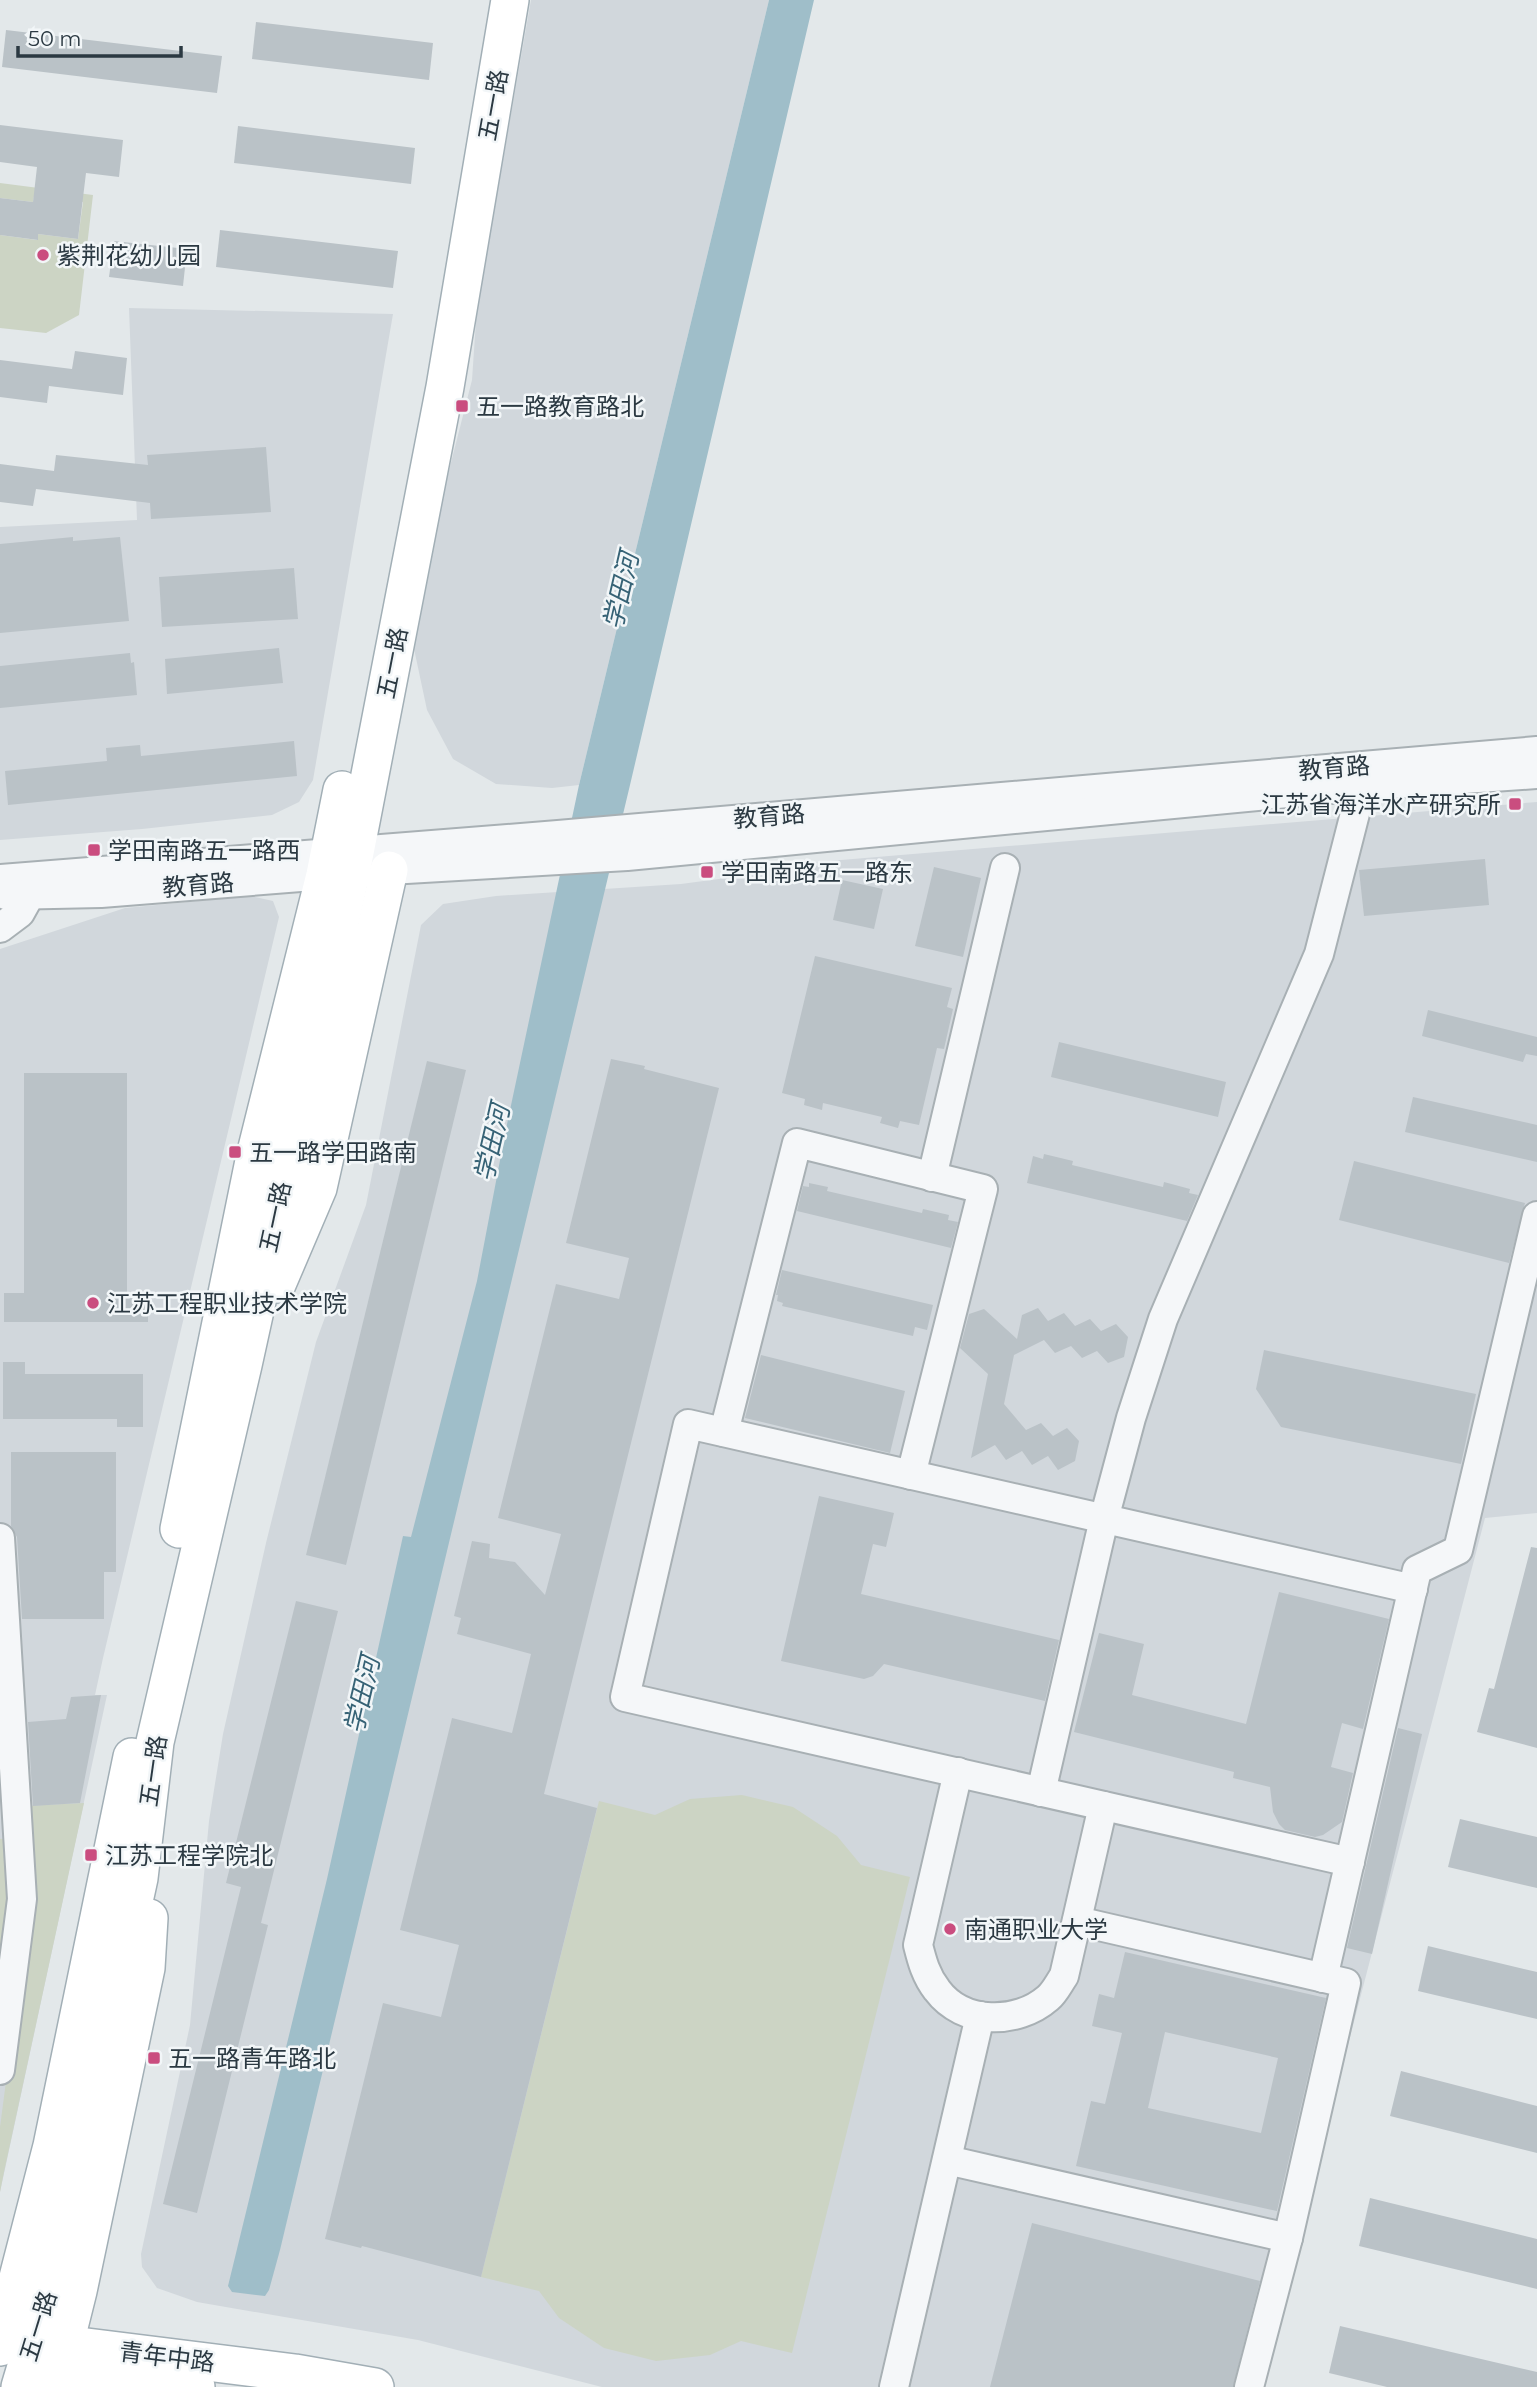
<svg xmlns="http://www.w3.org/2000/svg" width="1537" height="2387" viewBox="0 0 1537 2387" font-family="Montserrat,'Noto Sans SC',sans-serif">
	<rect width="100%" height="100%" fill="#e3e8ea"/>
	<g fill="#d1d7dc">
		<polygon points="531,0 769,0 579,785 552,788 496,784 453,759 427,710 413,644 422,577 472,380 480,262 503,160"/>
		<polygon points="129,308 393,314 313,780 299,802 272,815 142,829 0,840 0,527 137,520"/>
		<polygon points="1537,802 1537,1513 1485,1518 1259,2387 602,2387 418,2340 197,2302 157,2288 142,2267 141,2254 190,2025 209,1821 223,1734 266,1543 316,1342 366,1205 421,925 443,904 496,896 681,884 741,876 793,864"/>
		<polygon points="251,896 273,901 279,917 103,1658 95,1695 107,1695 0,2192 0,949 125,908"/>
	</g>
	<g fill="#ccd4c4">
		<polygon points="0,183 93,195 79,315 46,333 0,328 0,235 37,240 38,234 78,239 83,202 34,196 33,202 0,198"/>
		<polygon points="742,1795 793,1807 837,1836 861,1865 910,1877 792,2353 741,2341 710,2355 656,2361 604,2348 559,2318 539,2291 481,2277 599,1801 655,1815 690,1799"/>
		<polygon points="84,1803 4,2172 0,2192 0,2127 30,1899 24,1806"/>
		<polygon points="10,1838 14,1896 4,1949 0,1952 0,1839"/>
	</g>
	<polygon fill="#9fbec9" points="769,0 814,0 630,785 280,2250 269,2290 265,2296 232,2292 228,2286 327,1879 403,1536 411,1537 477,1281 506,1129 579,785"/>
	<g fill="#bac2c7" fill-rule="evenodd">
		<polygon points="256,22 433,43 429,80 252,59"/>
		<polygon points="6,30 222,56 217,93 2,67"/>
		<polygon points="0,125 123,140 119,177 86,173 78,239 38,234 38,240 0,235 0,198 33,202 37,167 0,162"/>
		<polygon points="238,126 415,148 411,184 234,163"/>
		<polygon points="220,230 398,251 393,288 216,267"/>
		<polygon points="114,241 187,249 183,286 109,277"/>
		<polygon points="75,351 127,358 123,395 49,386 47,403 0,397 0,360 72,369"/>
		<polygon points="266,447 271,512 151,519 150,503 36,489 33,506 0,502 0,464 54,471 56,455 148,465 147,455"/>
		<polygon points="73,537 73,541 120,537 129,621 0,633 0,544"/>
		<polygon points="294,568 298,619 162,627 159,577"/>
		<polygon points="279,648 283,683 167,694 165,659"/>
		<polygon points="130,653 131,663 134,662 137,695 0,708 0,666"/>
		<polygon points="294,741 297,776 8,805 5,771 107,761 106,748 140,745 141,756"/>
		<polygon points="1485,859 1489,905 1364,916 1359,870"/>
		<polygon points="934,867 981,878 963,957 915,946"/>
		<polygon points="842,880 883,889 874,929 833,920"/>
		<polygon points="815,956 952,988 947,1007 953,1009 944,1049 937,1048 919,1125 900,1121 898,1128 880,1123 882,1117 823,1103 822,1110 804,1105 805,1099 782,1093"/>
		<polygon points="1428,1010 1537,1037 1537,1056 1526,1054 1523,1062 1422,1036"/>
		<polygon points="1059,1042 1226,1082 1218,1117 1051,1077"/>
		<polygon points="611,1059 645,1066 644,1069 719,1088 544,1794 597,1808 481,2277 362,2246 361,2248 325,2239 383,2003 441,2017 459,1945 400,1930 452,1718 512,1733 531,1654 457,1634 461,1618 454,1616 472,1541 490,1544 489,1558 515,1562 545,1595 561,1534 498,1518 556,1284 619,1299 629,1258 566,1243"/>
		<polygon points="427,1061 466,1070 346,1565 306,1555"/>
		<polygon points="24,1073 127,1073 127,1293 148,1293 148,1322 4,1322 4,1293 24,1293"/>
		<polygon points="1413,1097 1537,1125 1537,1162 1405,1132"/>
		<polygon points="1044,1154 1073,1161 1072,1165 1163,1187 1164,1182 1190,1189 1189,1193 1198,1195 1187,1221 1027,1183 1033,1156 1043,1159"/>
		<polygon points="1354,1161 1525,1203 1509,1263 1339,1220"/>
		<polygon points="809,1183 828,1187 827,1191 922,1213 923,1209 949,1215 948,1220 958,1222 951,1248 797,1211 803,1186 809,1187"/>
		<polygon points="782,1270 933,1305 927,1330 915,1327 913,1336 782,1306 783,1303 777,1301 778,1295 776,1295"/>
		<polygon points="1038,1308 1048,1321 1064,1313 1075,1326 1090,1319 1101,1331 1116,1324 1128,1337 1124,1357 1108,1363 1097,1351 1082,1358 1071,1346 1055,1353 1044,1340 1014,1355 1004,1404 1026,1430 1041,1423 1053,1436 1067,1428 1079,1441 1075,1461 1058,1470 1048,1456 1032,1465 1022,1451 1006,1460 995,1445 971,1458 988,1374 960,1348 969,1314 984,1309 1017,1339 1022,1315"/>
		<polygon points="1264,1350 1476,1394 1461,1464 1281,1427 1256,1389"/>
		<polygon points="761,1355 905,1391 890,1453 745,1418"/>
		<polygon points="3,1362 25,1362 25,1374 143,1374 143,1427 117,1427 117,1419 3,1419"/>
		<polygon points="11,1452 116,1452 116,1572 104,1572 104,1619 22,1619 17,1537 11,1526"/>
		<polygon points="819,1496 894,1513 886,1547 873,1544 861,1594 1059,1640 1045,1701 884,1664 873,1676 864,1679 781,1661"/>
		<polygon points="1531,1547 1537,1548 1537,1748 1477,1732 1489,1688 1494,1689"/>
		<polygon points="1279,1592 1389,1619 1363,1729 1342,1723 1331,1767 1353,1773 1342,1822 1323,1835 1315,1837 1285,1830 1279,1824 1273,1812 1270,1787 1233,1778 1234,1772 1074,1732 1099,1633 1144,1644 1132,1695 1246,1724"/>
		<polygon points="296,1601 338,1611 261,1923 268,1925 197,2213 163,2204 241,1887 226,1883"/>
		<polygon points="101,1695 80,1803 33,1806 28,1722 66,1719 71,1697"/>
		<polygon points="1398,1728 1422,1734 1372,1954 1347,1948"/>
		<polygon points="1460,1819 1537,1837 1537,1888 1448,1867"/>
		<polygon points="1428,1946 1537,1972 1537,2019 1418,1991"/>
		<path d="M1125 1952 1326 1998 1277 2211 1076 2166 1091 2101 1105 2104 1122 2033 1092 2026 1099 1994 1114 1998ZM1165 2032 1278 2058 1261 2133 1148 2108Z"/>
		<polygon points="1401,2071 1537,2106 1537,2153 1390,2116"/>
		<polygon points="1370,2198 1537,2239 1537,2289 1359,2246"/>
		<polygon points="1032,2223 1260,2281 1233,2387 990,2387"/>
		<polygon points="1340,2326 1537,2372 1537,2387 1387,2387 1329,2373"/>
	</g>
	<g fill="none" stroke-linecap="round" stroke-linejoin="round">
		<g stroke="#a8b0b4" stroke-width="32">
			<g id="minor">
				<polyline points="0,879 558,835 1537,751"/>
				<polyline points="6,895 101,893 389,870 627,856 1362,786 1537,774"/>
				<polyline points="0,928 20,913 30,895"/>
				<polyline points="932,1177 1005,868"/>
				<polyline points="724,1432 797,1143 983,1189 911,1475"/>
				<polyline points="0,1538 22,1899 0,2070"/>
				<path d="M958 1772 918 1945C922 1961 926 1976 937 1990 963 2025 1017 2025 1048 1998 1055 1992 1059 1983 1064 1976L1103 1806"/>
				<polyline points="1041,1792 1104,1519 1131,1418 1163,1319 1319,954 1362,786 1362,769"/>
				<polyline points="1350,1862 625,1697 688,1424 1413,1589"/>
				<polyline points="1077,1921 1346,1983 1288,2238 1249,2387"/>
				<polyline points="1323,1978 1417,1570 1458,1550 1537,1216"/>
				<polyline points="947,2160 1288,2238"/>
				<polyline points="894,2387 980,2016"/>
			</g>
		</g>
		<g stroke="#a2afb6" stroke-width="40">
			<g id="major">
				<polyline points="277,1284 318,1188 389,870"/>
				<polyline points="179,1529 255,1156 325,875 342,790"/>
				<polyline points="39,2341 295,2373 375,2387"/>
				<polyline points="0,2347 52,2146 132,1757"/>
				<polyline points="34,2369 196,2387"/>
				<polyline points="20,2387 53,2276 139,1878 155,1742 243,1365 351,873 445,387 510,0"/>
				<polyline points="54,2387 78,2291 146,1968 149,1918"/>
			</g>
		</g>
		<use href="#minor" stroke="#f5f7f9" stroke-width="28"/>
		<use href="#major" stroke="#fff" stroke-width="37"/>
	</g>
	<g fill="#ca4d7f" stroke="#f2f6f8" stroke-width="2.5">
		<circle cx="43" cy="255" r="7"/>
		<rect x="455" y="399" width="14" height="14" rx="3.5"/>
		<rect x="1508" y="797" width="14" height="14" rx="3.5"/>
		<rect x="87" y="843" width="14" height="14" rx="3.5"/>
		<rect x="700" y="865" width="14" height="14" rx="3.5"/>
		<rect x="228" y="1145" width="14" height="14" rx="3.5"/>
		<circle cx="93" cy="1303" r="7"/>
		<rect x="84" y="1848" width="14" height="14" rx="3.5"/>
		<circle cx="950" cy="1929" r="7"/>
		<rect x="147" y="2051" width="14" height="14" rx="3.5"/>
	</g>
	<g text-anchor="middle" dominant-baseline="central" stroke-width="5" stroke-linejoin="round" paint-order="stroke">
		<g font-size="24" fill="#2b3942" stroke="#f2f6f8">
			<text transform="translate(493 105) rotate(-80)">五一路</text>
			<text transform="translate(392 663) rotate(-79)">五一路</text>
			<text transform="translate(1334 768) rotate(-5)">教育路</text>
			<text transform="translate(769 816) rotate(-5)">教育路</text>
			<text transform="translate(198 885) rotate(-5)">教育路</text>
			<text transform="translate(275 1217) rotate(-78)">五一路</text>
			<text transform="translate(153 1771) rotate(-82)">五一路</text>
			<text transform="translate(38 2326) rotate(-73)">五一路</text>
			<text transform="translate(167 2357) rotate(7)">青年中路</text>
		</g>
		<g font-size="24" fill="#2b3942" stroke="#f2f6f8" text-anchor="start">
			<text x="57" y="255">紫荆花幼儿园</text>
			<text x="476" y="406">五一路教育路北</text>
			<text x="1501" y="804" text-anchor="end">江苏省海洋水产研究所</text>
			<text x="108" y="850">学田南路五一路西</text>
			<text x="721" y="872">学田南路五一路东</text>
			<text x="249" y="1152">五一路学田路南</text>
			<text x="107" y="1303">江苏工程职业技术学院</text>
			<text x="105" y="1855">江苏工程学院北</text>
			<text x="964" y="1929">南通职业大学</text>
			<text x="168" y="2058">五一路青年路北</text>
		</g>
		<g font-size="26" font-style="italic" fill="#366275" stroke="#f2f6f8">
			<text transform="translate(621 591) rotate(-77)">学田河</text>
			<text transform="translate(492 1143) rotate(-77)">学田河</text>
			<text transform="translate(362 1695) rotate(-77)">学田河</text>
		</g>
	</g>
	<path d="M18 46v10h163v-10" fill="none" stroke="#2b3942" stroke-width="3.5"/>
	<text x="28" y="46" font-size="21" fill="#2b3942" stroke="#f2f6f8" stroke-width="5" paint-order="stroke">50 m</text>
</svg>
